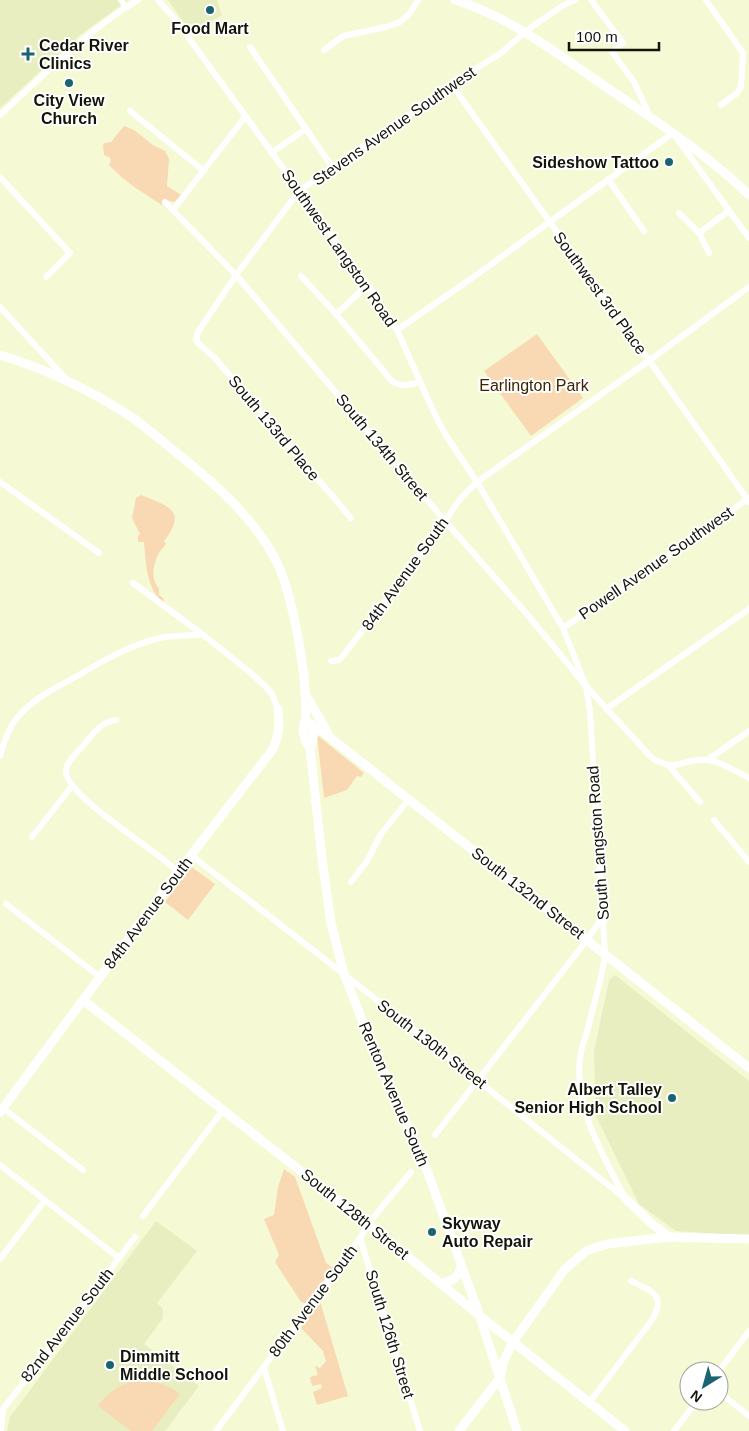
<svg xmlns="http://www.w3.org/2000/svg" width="749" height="1431" viewBox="0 0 749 1431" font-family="Arial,sans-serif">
	<rect width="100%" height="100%" fill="#f5fad4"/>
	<g fill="#e9eec1">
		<polygon points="0,0 128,0 80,35 0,108"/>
		<polygon points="168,0 217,0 222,15 192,34"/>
		<polygon points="615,975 749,1081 749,1236 676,1231 639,1204 596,1116 594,1052 609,980"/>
		<polygon points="156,1221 197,1251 157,1303 163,1309 163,1318 144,1344 199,1386 165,1431 7,1431 10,1417"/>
	</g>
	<g fill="#f8d9b3">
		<path d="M124 126 134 130 153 145 165 151 169 159 167 186 181 195 174 202 166 200 162 205C143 193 125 182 109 165L111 160 109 157 104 155 103 145 105 143 111 142Z"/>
		<polygon points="537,334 583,398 531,436 484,371"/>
		<path d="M141 495C168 506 188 510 164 541L166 544C163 548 158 553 157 557 153 567 151 580 159 588V595L163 598 164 603C146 589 146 563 144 542H138V536L140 534 132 518 136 498Z"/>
		<polygon points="317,735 364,773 361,777 357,776 347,790 324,798"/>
		<polygon points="190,868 193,868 215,884 188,920 165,902"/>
		<polygon points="284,1169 295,1177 326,1263 333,1268 311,1297 305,1303 301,1302 275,1262 279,1255 264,1219 274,1215 278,1187"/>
		<polygon points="320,1301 348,1396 317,1405 313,1392 322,1388 321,1384 312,1386 310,1377 318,1375 315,1366 320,1368 326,1361 323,1351 301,1328"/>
		<path d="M132 1381C152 1381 164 1382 180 1394L152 1431H131L98 1406C107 1393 118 1386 132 1381Z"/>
	</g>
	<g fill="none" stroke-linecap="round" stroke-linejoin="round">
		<g stroke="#fff" stroke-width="6">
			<polyline points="121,0 126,7"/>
			<path d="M158 0 175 19 368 285 397 330 436 417 447 437 477 482 563 628 586 686 590 711 605 954C602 980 593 1006 587 1032 584 1040 581 1049 580 1058 574 1108 603 1155 625 1198"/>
			<polyline points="591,0 623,43 612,52 634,82 650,116"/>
			<polyline points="706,0 743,53 741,87 737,93 721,105"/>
			<polyline points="250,47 306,129 271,153"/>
			<polyline points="324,50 343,36 386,27 400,22 410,13 418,0"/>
			<path d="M453 83 457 92C554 229 653 364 749 502"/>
			<polyline points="130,111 204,171"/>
			<path d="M0 115C44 75 86 31 138 0"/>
			<polyline points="306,129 333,168"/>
			<polyline points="0,177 70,253 46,277"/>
			<polyline points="608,179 644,231"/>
			<polyline points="165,202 236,275 446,522 526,613 586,686 650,756 655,760 668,765 700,802"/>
			<polyline points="173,210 245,117"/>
			<polyline points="679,213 699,233 709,253"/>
			<polyline points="699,233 729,211"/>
			<path d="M301 276 336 314 392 381C403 388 408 385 420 382"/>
			<polyline points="0,307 67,380"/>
			<polyline points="336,314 368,285"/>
			<polyline points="397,330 472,278 673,133 749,238"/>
			<polyline points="0,482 99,553"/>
			<polyline points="351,518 214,357 201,346 196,340 198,332 236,275 299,191 453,83 501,53 525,32 543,19 564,5 575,0"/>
			<polyline points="133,583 202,634 251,673 266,687 272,694 278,709"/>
			<polyline points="563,628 630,583 749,498"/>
			<path d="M331 661 339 660 342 657 446 522C452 506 465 494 477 482L650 360 749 287"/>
			<polyline points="606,709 749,609"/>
			<path d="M116 720C100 722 92 735 82 747 76 754 65 763 66 772 67 797 158 851 178 872"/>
			<path d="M0 756C4 743 8 729 17 718 30 701 52 690 70 680 98 664 128 645 160 638 174 635 189 636 202 634"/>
			<polyline points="709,759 749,731"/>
			<path d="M668 765C679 766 689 760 700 760 716 758 734 771 749 778"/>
			<polyline points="714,820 749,862"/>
			<polyline points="32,837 72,786"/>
			<polyline points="191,855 382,1004 622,1196"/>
			<polyline points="351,882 367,861 381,834 409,799"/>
			<polyline points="6,904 100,977"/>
			<polyline points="3,1108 83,1170"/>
			<polyline points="435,1135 587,940 598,924 602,916"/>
			<polyline points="0,1165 119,1258"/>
			<polyline points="143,1216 223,1110"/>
			<polyline points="360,1238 420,1431"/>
			<polyline points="0,1259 45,1200"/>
			<polyline points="264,1368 283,1431"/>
			<polyline points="719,1371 749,1331"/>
			<polyline points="719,1392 749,1416"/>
			<path d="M589 1403 652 1320C667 1294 651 1291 631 1281"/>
			<polyline points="0,1413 135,1237"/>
			<polyline points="1,1431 3,1410"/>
			<polyline points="216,1431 360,1238 368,1224 411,1172"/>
			<polyline points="674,1431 697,1401"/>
		</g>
		<g stroke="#fff" stroke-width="9">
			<path d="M455 0C513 18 560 56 609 89 657 122 707 154 749 195"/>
			<path d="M0 355C47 369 92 391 133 418 148 429 163 442 178 454 214 483 250 514 273 555 285 576 291 603 296 627 302 656 306 688 306 717 306 723 302 726 303 731 304 738 306 743 310 748"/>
			<polyline points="306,695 328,733"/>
			<path d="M306 720C315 731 315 735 310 748L322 859 331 923 344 974 370 1040 428 1173 478 1311 517 1431"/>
			<polyline points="311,724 327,735 749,1068"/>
			<polyline points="83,1000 368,1224 479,1315 625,1431"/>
			<path d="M0 1112 178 872 273 749C279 735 280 724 278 709"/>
			<polyline points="625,1198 651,1223 669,1237"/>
			<path d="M440 1284C453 1280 457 1280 461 1267"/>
			<polyline points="459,1431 500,1378 504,1360 513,1342 565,1269 586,1251 607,1244 669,1237 749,1239"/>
		</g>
	</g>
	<g fill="#1a6471" stroke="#fff" stroke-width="2">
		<circle cx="210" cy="10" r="5"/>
		<path d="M25.5 46.5h5v5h5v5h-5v5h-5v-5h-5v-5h5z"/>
		<circle cx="69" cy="83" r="5"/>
		<circle cx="669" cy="162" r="5"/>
		<circle cx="672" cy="1098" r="5"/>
		<circle cx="432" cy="1232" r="5"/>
		<circle cx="110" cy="1365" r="5"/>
	</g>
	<g text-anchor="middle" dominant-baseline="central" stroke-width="4" stroke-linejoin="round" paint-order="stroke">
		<g font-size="16" font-weight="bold" fill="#131508" stroke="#fff" text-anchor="start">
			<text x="210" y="28" text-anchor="middle">Food Mart</text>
			<text x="39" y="45">Cedar River<tspan x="39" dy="18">Clinics</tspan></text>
			<text x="69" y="100" text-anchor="middle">City View<tspan x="69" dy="18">Church</tspan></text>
			<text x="659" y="162" text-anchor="end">Sideshow Tattoo</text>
			<text x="662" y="1089" text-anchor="end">Albert Talley<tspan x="662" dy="18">Senior High School</tspan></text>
			<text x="442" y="1223">Skyway<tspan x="442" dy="18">Auto Repair</tspan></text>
			<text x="120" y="1356">Dimmitt<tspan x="120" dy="18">Middle School</tspan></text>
		</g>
		<g font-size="16" fill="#131508" stroke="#fff">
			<text transform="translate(394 126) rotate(-35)">Stevens Avenue Southwest</text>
			<text transform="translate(339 248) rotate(55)">Southwest Langston Road</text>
			<text transform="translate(600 293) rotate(54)">Southwest 3rd Place</text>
			<text transform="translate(274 428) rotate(50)">South 133rd Place</text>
			<text transform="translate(382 447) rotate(50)">South 134th Street</text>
			<text transform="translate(656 563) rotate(-35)">Powell Avenue Southwest</text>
			<text transform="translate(405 574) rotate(-54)">84th Avenue South</text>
			<text transform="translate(598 843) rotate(-94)">South Langston Road</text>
			<text transform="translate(528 893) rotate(38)">South 132nd Street</text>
			<text transform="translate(148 913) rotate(-53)">84th Avenue South</text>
			<text transform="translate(432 1044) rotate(38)">South 130th Street</text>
			<text transform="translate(394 1094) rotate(67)">Renton Avenue South</text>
			<text transform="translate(355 1214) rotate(39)">South 128th Street</text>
			<text transform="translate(313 1301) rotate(-53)">80th Avenue South</text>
			<text transform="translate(67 1325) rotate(-52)">82nd Avenue South</text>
			<text transform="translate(390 1334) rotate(73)">South 126th Street</text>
		</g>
		<g font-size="16" fill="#3c2502" stroke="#fff">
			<text x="534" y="385">Earlington Park</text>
		</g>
	</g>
	<g transform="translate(704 1386) rotate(217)"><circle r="24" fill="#ffffff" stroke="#a1a19c"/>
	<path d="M0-4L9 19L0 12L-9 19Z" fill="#1a6471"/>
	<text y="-8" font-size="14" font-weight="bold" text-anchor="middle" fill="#131508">N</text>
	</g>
	<path d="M569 42v8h90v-8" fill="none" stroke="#131508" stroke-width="2.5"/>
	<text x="576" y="42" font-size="15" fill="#131508" stroke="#ffffff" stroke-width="4" paint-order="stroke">100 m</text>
</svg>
